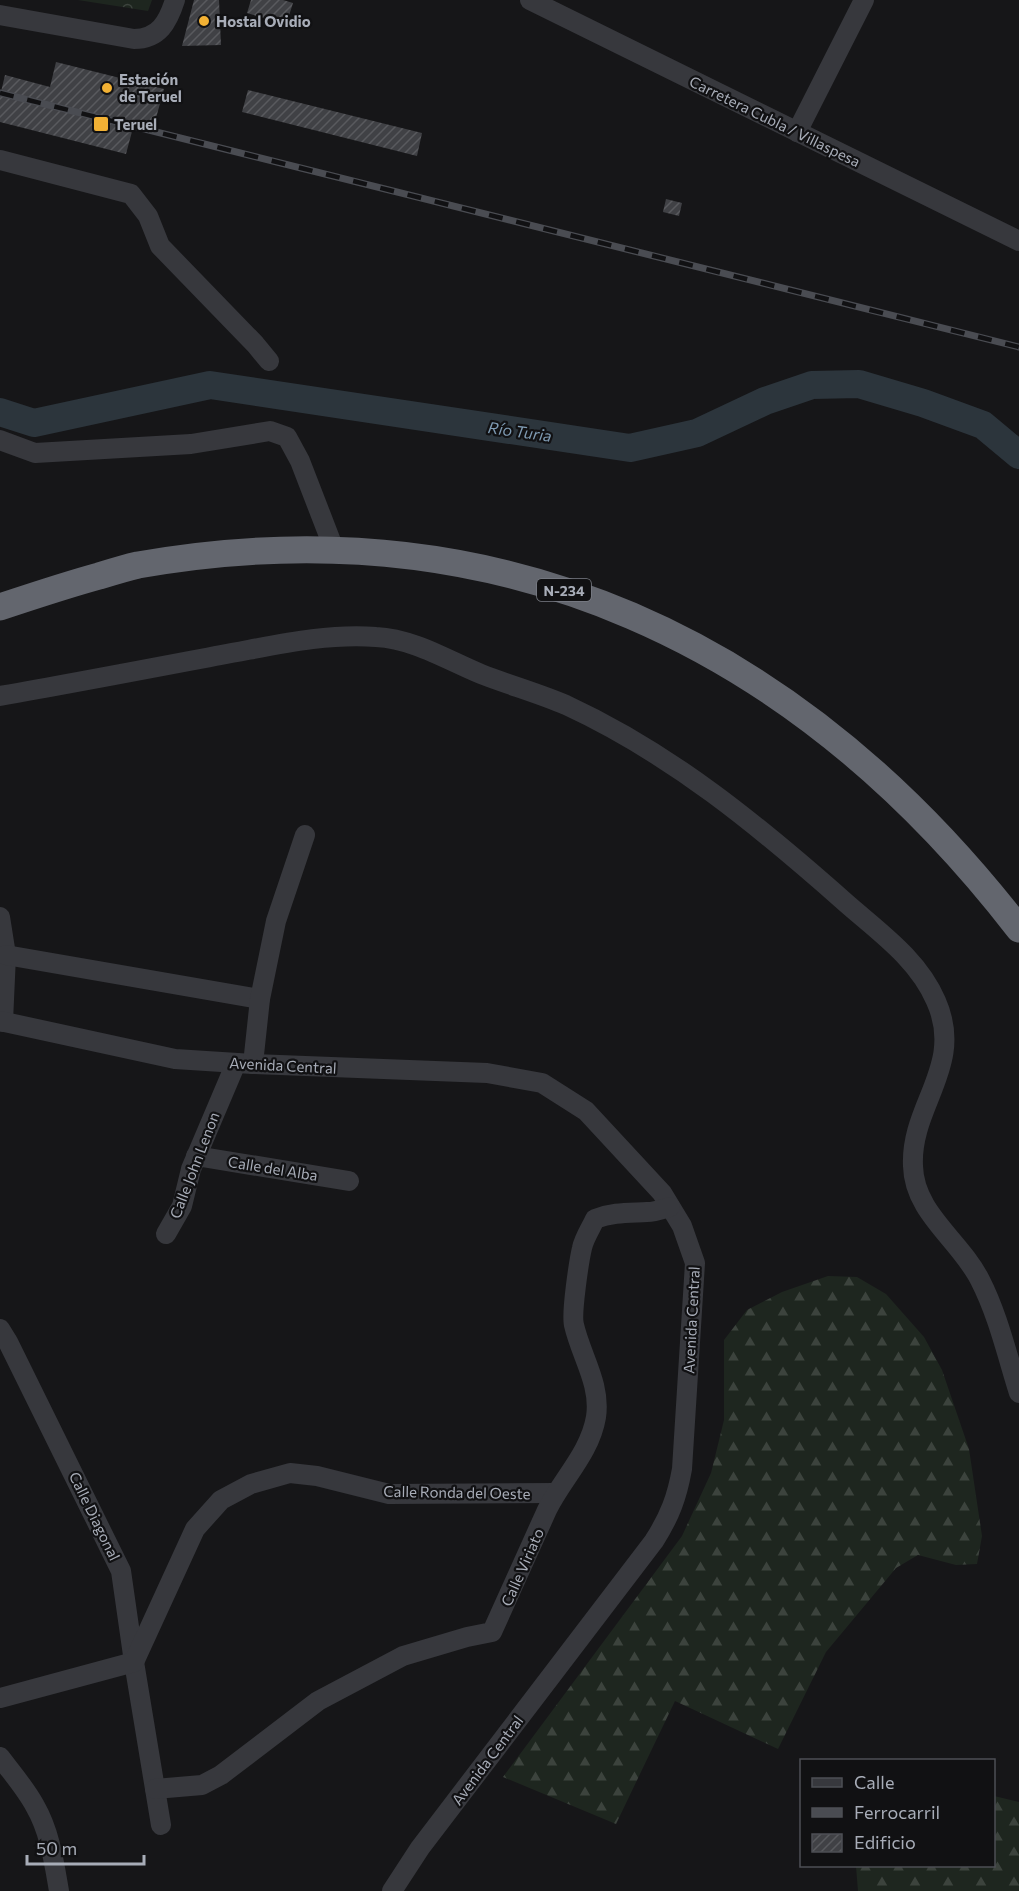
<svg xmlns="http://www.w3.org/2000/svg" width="1019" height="1891" viewBox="0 0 1019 1891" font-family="Commissioner,sans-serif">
	<defs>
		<pattern id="forest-firs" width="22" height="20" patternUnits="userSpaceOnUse" patternTransform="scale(1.5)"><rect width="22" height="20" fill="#1e261f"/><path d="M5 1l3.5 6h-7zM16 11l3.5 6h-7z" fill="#3c433d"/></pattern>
		<pattern id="park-crowns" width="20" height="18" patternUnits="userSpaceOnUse" patternTransform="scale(1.5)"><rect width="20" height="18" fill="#1e261f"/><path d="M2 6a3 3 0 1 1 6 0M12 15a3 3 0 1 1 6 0" fill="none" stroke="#3c433d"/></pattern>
		<pattern id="building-hatch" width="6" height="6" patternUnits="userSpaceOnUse" patternTransform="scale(1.5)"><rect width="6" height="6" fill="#404145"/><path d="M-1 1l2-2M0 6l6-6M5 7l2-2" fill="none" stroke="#595a5e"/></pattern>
	</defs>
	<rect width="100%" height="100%" fill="#161618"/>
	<g fill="url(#forest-firs)">
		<polygon points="828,1276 857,1277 886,1294 924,1337 942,1370 969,1449 982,1536 977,1564 956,1565 918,1555 896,1568 826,1652 778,1749 675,1701 616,1824 503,1777 682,1536 711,1473 724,1420 724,1340 747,1310 782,1292"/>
		<polygon points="994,1796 1019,1802 1019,1891 858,1891 856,1866 994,1866"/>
	</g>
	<polygon fill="url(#park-crowns)" points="78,0 152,0 148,11"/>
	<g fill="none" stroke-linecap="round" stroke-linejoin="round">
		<polyline stroke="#2c353c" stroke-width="28" points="0,412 34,423 210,385 630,448 697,433 765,401 812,385 859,384 923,403 983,425 1019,455"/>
	</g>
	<g fill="url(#building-hatch)">
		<polygon points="194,0 219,0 221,45 182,46"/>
		<polygon points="251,0 283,0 293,3 286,25 247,13"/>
		<polygon points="56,62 164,89 153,129 134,124 126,154 0,122 0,96 5,75 50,87"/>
		<polygon points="248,90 422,133 417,156 242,112"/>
		<polygon points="666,199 682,203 679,216 663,212"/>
	</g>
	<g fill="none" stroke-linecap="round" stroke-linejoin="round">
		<g stroke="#37383d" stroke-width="20">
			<polyline points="530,0 1019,241"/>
			<path d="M0 15 134 39C159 39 168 22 175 0"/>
			<polyline points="797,132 864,0"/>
			<polyline points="0,160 131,194 148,216 160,246 255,344 269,361"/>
			<polyline points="0,440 35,453 191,444 270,431 287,437 300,461 334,549"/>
			<path d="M0 696C74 683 147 669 221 655 272 646 324 633 376 637 414 639 447 660 481 674 509 685 538 693 566 705 672 754 759 826 846 903 879 932 918 959 936 1001 965 1066 910 1105 913 1166 914 1213 960 1240 980 1280 998 1315 1007 1355 1019 1393"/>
			<polyline points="0,917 6,955 3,1022"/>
			<polyline points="6,955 260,999"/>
			<path d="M0 1021 175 1059 253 1064 487 1073 542 1083 586 1111 662 1193 682 1226 695 1263 682 1469C677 1497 670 1516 654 1541L420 1848 392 1891"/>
			<polyline points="253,1064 260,999 276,921 305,835"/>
			<polyline points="196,1156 349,1181"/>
			<polyline points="166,1234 182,1206 191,1169 236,1063"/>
			<polyline points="0,1329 8,1342 121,1571 134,1662 161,1825"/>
			<polyline points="0,1698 134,1662 195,1529 221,1500 251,1484 290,1473 317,1476 389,1494 556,1493"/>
			<path d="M0 1757C12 1773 26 1789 35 1806 50 1832 54 1862 59 1891"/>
			<path d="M155 1789 202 1785 221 1775 318 1701 403 1656 467 1637 492 1632 547 1510C562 1479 590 1453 596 1417 601 1384 581 1356 574 1325 571 1314 579 1261 582 1248 584 1238 591 1228 595 1219 613 1212 629 1213 647 1212 655 1212 663 1209 670 1207"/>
		</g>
		<path stroke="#63666e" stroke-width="27" d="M0 607C33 596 66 585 99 576 112 572 125 568 138 565 500 501 798 643 1019 929"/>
		<g stroke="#4a4c52" stroke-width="7">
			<polyline id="rail" points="0,93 1019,347"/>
		</g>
		<use href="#rail" stroke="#111113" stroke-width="4.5" stroke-dasharray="14" stroke-linecap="butt"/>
	</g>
	<g fill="#f2b134" stroke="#111113" stroke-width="2">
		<circle cx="204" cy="21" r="6"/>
		<circle cx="107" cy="88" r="6"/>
		<rect x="93" y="116" width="16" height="16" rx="3"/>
	</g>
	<g text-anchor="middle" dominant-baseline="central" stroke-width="4.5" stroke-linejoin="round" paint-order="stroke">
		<rect fill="#111113" stroke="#7b7e86" stroke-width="1.5" x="537" y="579" width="54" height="22" rx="4.5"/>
		<g font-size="14" font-weight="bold" fill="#a8adb8">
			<text x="564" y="590">N-234</text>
		</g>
		<g font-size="15" font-weight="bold" fill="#a8adb8" stroke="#111113" text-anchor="start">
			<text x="216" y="21">Hostal Ovidio</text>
			<text x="119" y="79">Estación<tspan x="119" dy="17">de Teruel</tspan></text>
			<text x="114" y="124">Teruel</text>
		</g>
		<g font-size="15" fill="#a8adb8" stroke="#111113">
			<text transform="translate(775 121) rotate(26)">Carretera Cubla / Villaspesa</text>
			<text transform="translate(283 1065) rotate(3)">Avenida Central</text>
			<text transform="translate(194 1165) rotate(-69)">Calle John Lenon</text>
			<text transform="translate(273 1168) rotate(9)">Calle del Alba</text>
			<text transform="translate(691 1320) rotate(-87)">Avenida Central</text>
			<text transform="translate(457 1492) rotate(1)">Calle Ronda del Oeste</text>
			<text transform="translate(95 1516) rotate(64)">Calle Diagonal</text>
			<text transform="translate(522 1567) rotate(-66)">Calle Viriato</text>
			<text transform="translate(487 1760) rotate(-53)">Avenida Central</text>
		</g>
		<g font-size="16" font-style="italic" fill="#7f9bb3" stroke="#111113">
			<text transform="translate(520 431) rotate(8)">Río Turia</text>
		</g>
	</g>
	<rect x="800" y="1759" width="195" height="108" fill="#111113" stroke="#4d4f55" stroke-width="1.5"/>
	<rect x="812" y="1778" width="30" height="9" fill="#37383d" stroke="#4d4f55" stroke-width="1.5"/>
	<text x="854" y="1789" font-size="18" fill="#a8adb8">Calle</text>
	<rect x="812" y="1808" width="30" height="9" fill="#4a4c52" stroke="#4d4f55" stroke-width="1.5"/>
	<text x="854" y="1819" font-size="18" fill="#a8adb8">Ferrocarril</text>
	<rect x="812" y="1834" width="30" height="18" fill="url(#building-hatch)" stroke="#4d4f55" stroke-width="1.5"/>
	<text x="854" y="1849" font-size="18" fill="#a8adb8">Edificio</text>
	<path d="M27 1855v9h117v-9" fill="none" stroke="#a8adb8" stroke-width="3"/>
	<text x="36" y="1855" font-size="18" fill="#a8adb8" stroke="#111113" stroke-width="4.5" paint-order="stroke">50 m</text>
</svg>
